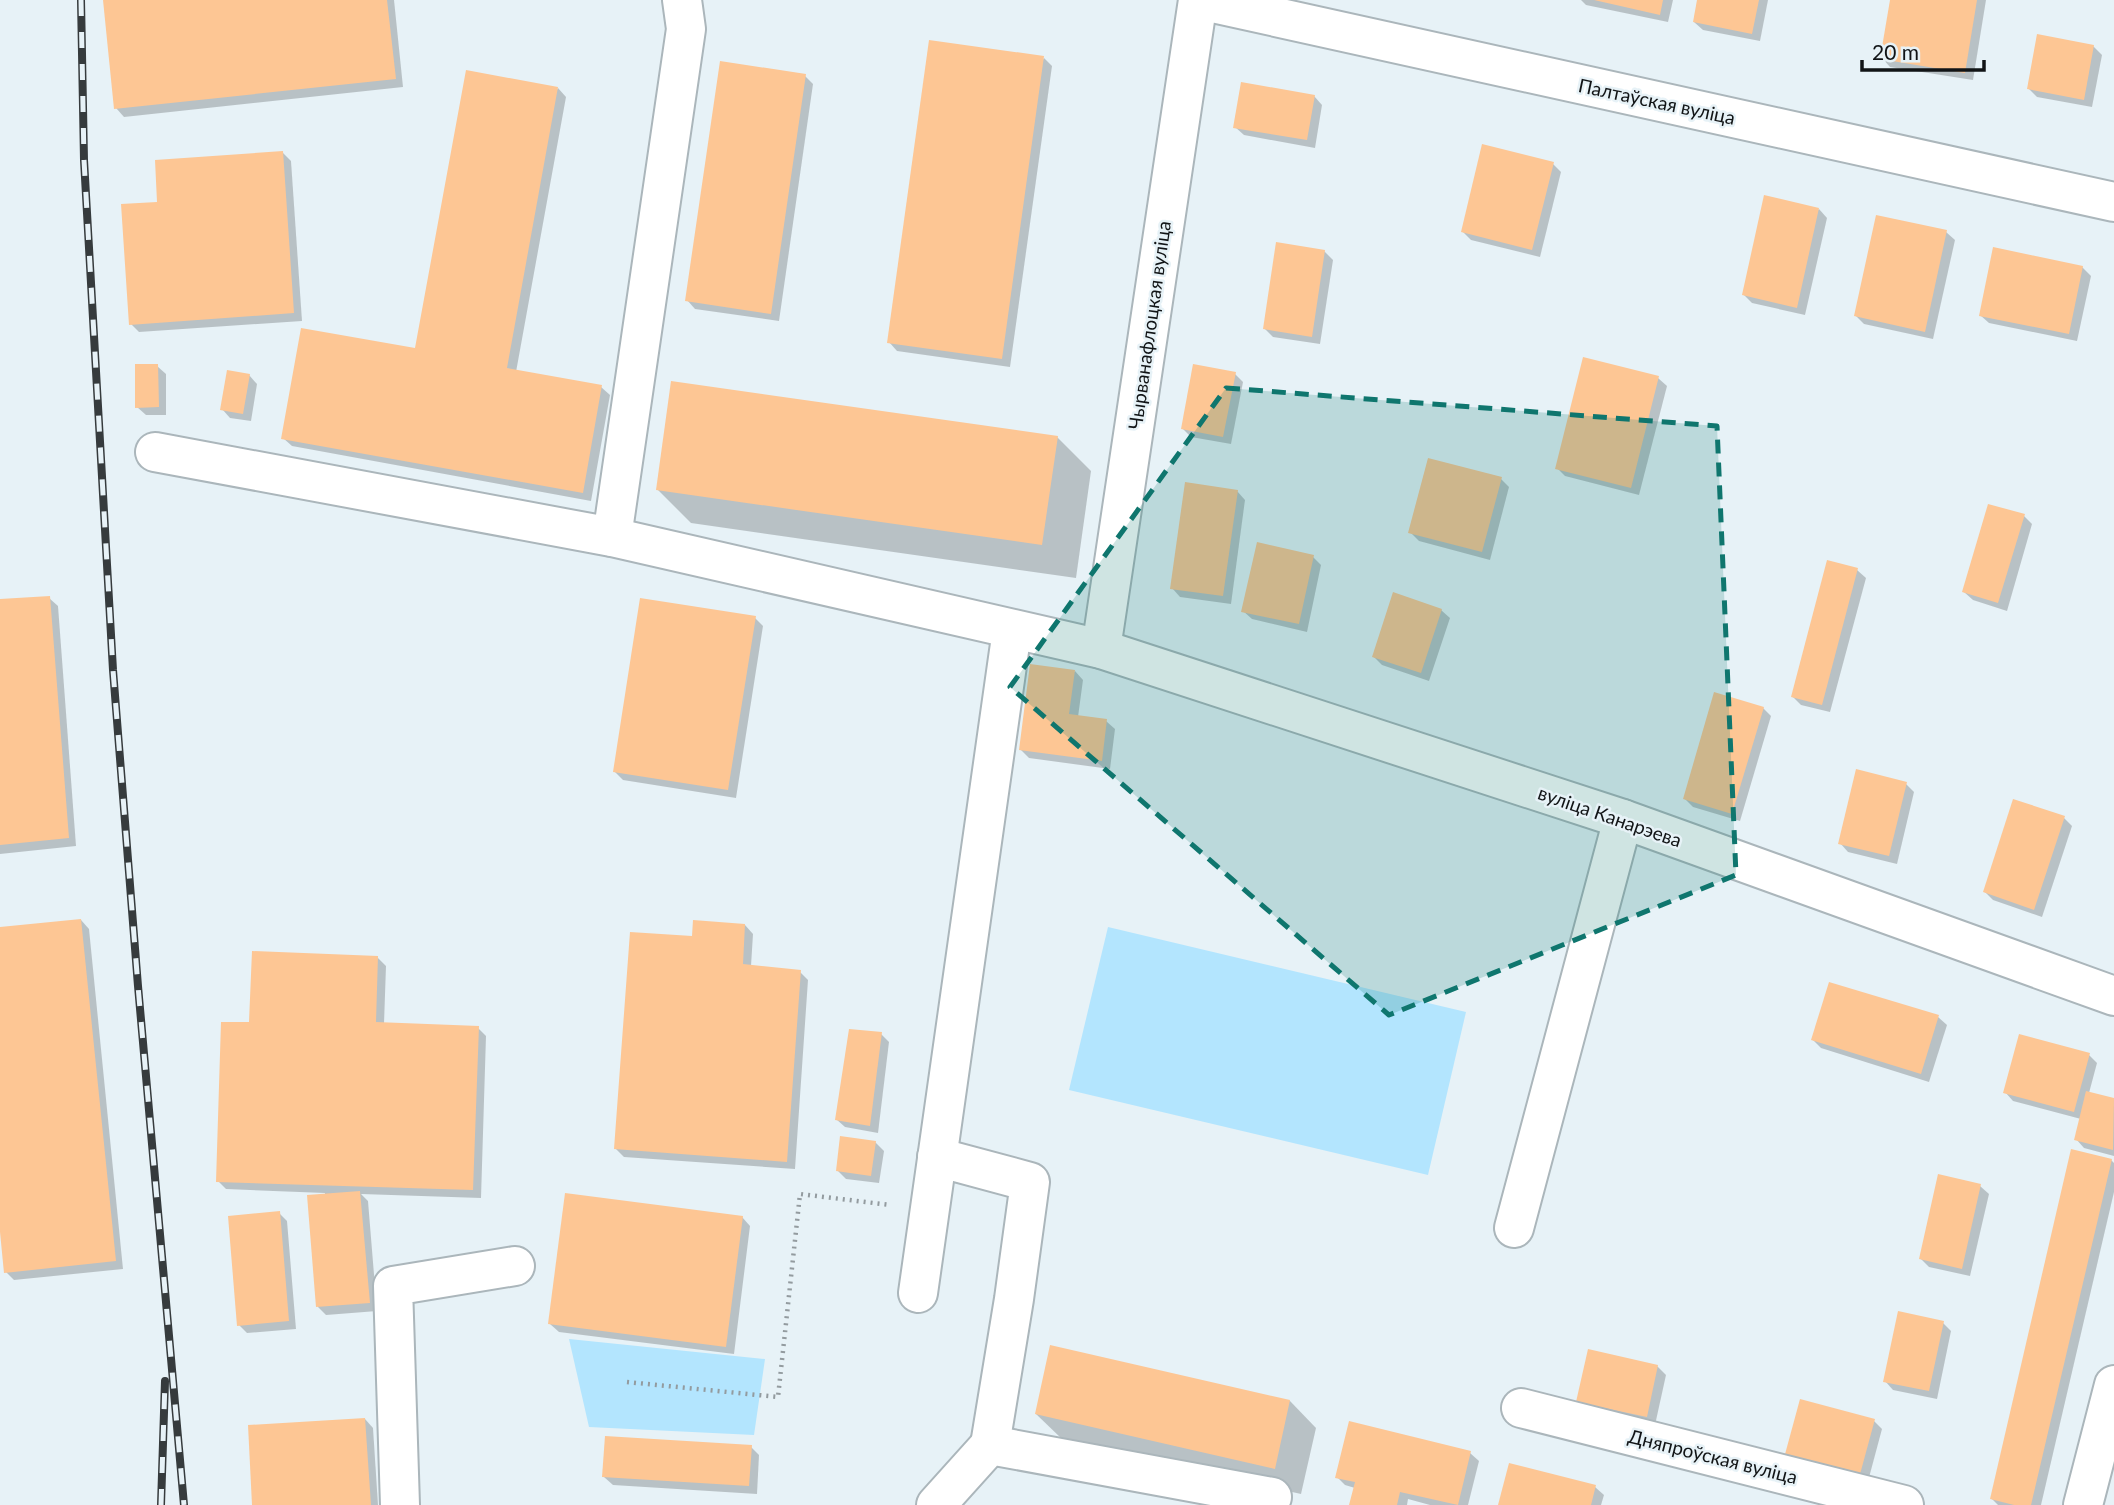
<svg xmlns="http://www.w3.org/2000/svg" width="2114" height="1505" viewBox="0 0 2114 1505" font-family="Lato,sans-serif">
	<rect width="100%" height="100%" fill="#e7f2f7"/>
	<g fill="#b3e5fe">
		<polygon points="1108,927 1466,1012 1428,1175 1069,1090"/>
		<polygon points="569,1339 765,1359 754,1435 589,1427"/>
	</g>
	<g fill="#0003">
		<polygon points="104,0 394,0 403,87 124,117 116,108"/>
		<polygon points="1581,0 1673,0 1668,22 1586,5"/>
		<polygon points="1699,0 1768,0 1760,41 1703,30 1694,22"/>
		<polygon points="1892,0 1986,0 1973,80 1890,67 1882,58"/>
		<polygon points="2093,46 2102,55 2092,107 2037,97 2029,89"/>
		<polygon points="1044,58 1052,66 1010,367 897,351 889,342"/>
		<polygon points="805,76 813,84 779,321 695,309 687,300"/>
		<polygon points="558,88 566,97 516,372 601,387 610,395 591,501 292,446 283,438 417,350"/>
		<polygon points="1314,96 1322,105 1315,148 1244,135 1235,127"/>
		<polygon points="283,153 291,161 302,321 139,332 131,324 159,203"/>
		<polygon points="1553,164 1561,172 1540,257 1471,240 1463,232"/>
		<polygon points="1819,209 1827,218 1805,315 1752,303 1744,295"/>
		<polygon points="1946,232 1955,240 1933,339 1864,324 1856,316"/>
		<polygon points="1324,251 1333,260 1320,344 1273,337 1264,328"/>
		<polygon points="2082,267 2091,276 2077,341 1989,323 1980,315"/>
		<polygon points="157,366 166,374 166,415 146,415 137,407"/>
		<polygon points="1235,374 1243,382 1231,444 1191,437 1182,428"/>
		<polygon points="249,375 257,384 251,421 230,418 222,409"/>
		<polygon points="1658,378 1667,386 1639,495 1565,476 1557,468"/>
		<polygon points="1057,437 1091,471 1076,578 691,523 657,489"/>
		<polygon points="1501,479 1509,487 1490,560 1419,541 1410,532"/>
		<polygon points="1237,491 1245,500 1231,604 1180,597 1172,588"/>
		<polygon points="2024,516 2032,524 2007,611 1973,600 1964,592"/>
		<polygon points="1313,557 1321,565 1307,632 1252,619 1243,611"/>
		<polygon points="1857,570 1866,578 1830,712 1801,705 1792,696"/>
		<polygon points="49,598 58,606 76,846 0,854 0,601"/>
		<polygon points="1441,610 1450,618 1429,681 1382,665 1373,656"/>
		<polygon points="755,618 763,626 736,798 623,780 615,772"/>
		<polygon points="1075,671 1083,680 1078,717 1106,721 1115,729 1110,769 1029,758 1021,750"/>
		<polygon points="1763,708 1771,716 1740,821 1693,807 1685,799"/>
		<polygon points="1906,784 1914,792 1897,864 1848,852 1840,843"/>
		<polygon points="2064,818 2072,826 2042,917 1993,900 1985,892"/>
		<polygon points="81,920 89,929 123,1269 14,1280 6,1272 0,1214 0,929"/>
		<polygon points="745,925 753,934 751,966 800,972 808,980 795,1169 624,1157 615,1148 694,938"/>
		<polygon points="377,957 386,966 384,1024 478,1028 486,1036 481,1198 361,1194 368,1201 377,1311 326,1315 318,1307 325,1193 226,1189 218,1181 251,1024"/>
		<polygon points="1938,1017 1947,1025 1929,1082 1821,1048 1813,1040"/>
		<polygon points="881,1034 889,1042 878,1133 845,1127 836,1119"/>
		<polygon points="2089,1055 2097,1063 2089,1093 2114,1100 2114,1156 2084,1148 2076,1139 2081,1119 2013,1101 2005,1092"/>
		<polygon points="875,1142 884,1151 879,1183 846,1179 837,1170"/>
		<polygon points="2111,1160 2114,1163 2114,1192 2041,1505 1998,1505 1992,1499"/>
		<polygon points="1980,1186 1989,1194 1970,1276 1929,1267 1921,1259"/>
		<polygon points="279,1213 287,1221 296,1329 247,1333 239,1325"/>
		<polygon points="742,1217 750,1226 734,1354 559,1332 550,1324"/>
		<polygon points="1943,1323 1951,1331 1937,1399 1893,1390 1885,1381"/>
		<polygon points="1657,1366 1666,1375 1655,1425 1587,1409 1578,1401"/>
		<polygon points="1290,1401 1316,1428 1301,1494 1063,1440 1036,1414"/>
		<polygon points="365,1419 373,1428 378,1505 254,1505"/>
		<polygon points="1874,1421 1882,1429 1867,1485 1794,1466"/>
		<polygon points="751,1447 759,1455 757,1494 613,1485 604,1477"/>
		<polygon points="1470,1453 1479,1461 1468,1505 1430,1505 1408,1499 1407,1505 1351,1505 1355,1488 1345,1485 1337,1477"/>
		<polygon points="1595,1487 1604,1495 1601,1505 1500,1505"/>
	</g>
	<g fill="#fdc694">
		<polygon points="103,0 387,0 396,79 114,109"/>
		<polygon points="1594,0 1663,0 1660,15"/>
		<polygon points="1697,0 1759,0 1752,34 1693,22"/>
		<polygon points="1890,0 1977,0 1965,73 1880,59"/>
		<polygon points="2037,34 2094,45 2084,100 2027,89"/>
		<polygon points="929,40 1044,56 1002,359 887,343"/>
		<polygon points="720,61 806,74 771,314 685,301"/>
		<polygon points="466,70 558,87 507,368 602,385 583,493 281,439 301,328 415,348"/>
		<polygon points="1241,82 1315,95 1307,140 1233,128"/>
		<polygon points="1482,144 1554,162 1532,250 1461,232"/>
		<polygon points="283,151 294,313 129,325 121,204 157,202 155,160"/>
		<polygon points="1764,195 1819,208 1797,308 1742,295"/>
		<polygon points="1876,215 1947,230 1925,332 1854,316"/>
		<polygon points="1276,242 1325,250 1312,337 1263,329"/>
		<polygon points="1993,247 2083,266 2069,334 1979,316"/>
		<polygon points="1583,357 1659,376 1631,488 1555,469"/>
		<polygon points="135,364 158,364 159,407 135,408"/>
		<polygon points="1193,364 1236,372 1223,437 1181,429"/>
		<polygon points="227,370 250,374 243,414 220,410"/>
		<polygon points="671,381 1058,436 1042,545 656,490"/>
		<polygon points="1428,458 1502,477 1482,552 1408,533"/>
		<polygon points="1185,482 1238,490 1223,596 1170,589"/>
		<polygon points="1988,504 2025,514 1998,603 1962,592"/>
		<polygon points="1257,542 1314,555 1299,624 1241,612"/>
		<polygon points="1827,560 1858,568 1822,705 1791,697"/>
		<polygon points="1393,592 1442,609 1421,673 1372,657"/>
		<polygon points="50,596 69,838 0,845 0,599"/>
		<polygon points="640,598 756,616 728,790 613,772"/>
		<polygon points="1030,664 1075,670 1069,714 1107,719 1102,761 1019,750"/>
		<polygon points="1714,692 1764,707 1732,814 1683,799"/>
		<polygon points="1856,769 1907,782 1889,856 1838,844"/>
		<polygon points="2013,799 2065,816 2034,910 1983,892"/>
		<polygon points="81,919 116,1261 4,1273 0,1232 0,927"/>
		<polygon points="693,920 745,924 743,964 801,970 787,1162 614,1149 630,932 692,936"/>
		<polygon points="252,951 378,956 376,1022 479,1026 473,1190 216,1182 221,1022 249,1022"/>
		<polygon points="1829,982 1939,1015 1921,1074 1811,1040"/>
		<polygon points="849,1029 882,1032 870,1126 835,1120"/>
		<polygon points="2019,1034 2090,1053 2074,1112 2003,1093"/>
		<polygon points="2086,1091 2114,1098 2113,1150 2074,1140"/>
		<polygon points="840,1136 876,1141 871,1176 836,1171"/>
		<polygon points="2071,1149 2112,1159 2031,1505 2014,1505 1990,1499"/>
		<polygon points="1938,1174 1981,1184 1962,1269 1919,1259"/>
		<polygon points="360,1191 370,1303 316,1307 307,1195"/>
		<polygon points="565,1193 743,1216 726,1347 548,1324"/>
		<polygon points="280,1211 289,1321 237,1326 228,1216"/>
		<polygon points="1898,1311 1944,1321 1929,1391 1883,1382"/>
		<polygon points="1050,1345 1290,1400 1275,1469 1035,1414"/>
		<polygon points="1588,1349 1658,1365 1647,1417 1576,1402"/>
		<polygon points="1800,1399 1875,1419 1859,1478 1784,1458"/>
		<polygon points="365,1418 371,1505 252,1505 248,1425"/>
		<polygon points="1349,1421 1471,1451 1458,1505 1400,1492 1397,1505 1349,1505 1355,1482 1335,1478"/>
		<polygon points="605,1436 752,1445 749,1486 602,1477"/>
		<polygon points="1509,1463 1596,1485 1591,1505 1498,1505"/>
	</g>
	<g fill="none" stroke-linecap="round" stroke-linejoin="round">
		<g stroke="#abb6bb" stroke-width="42">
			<g id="minor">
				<polyline points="1199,0 2114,202"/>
				<polyline points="155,452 612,537 1101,649 1623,819 2114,996"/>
				<polyline points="612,537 686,29 682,0"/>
				<polyline points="1101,649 1198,0"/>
				<polyline points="937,1157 1030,1182 1014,1299 990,1445"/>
				<polyline points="1514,1228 1623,819"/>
				<polyline points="918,1293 1012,630"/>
				<polyline points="1521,1408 1904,1505"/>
				<polyline points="400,1505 393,1286 515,1266"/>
				<polyline points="936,1505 990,1445 1272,1497"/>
				<polyline points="2083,1505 2114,1385"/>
			</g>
		</g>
		<polyline stroke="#939b9f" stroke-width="4.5" stroke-dasharray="2 5" stroke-linecap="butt" points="627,1382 778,1397 800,1194 890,1205"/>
		<use href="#minor" stroke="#fff" stroke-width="38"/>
		<g stroke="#363b3d" stroke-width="8">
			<g id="rail">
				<polyline points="81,0 84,160 113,670 138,986 184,1505"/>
				<polyline points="161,1505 165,1381"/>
			</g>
		</g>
		<use href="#rail" stroke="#e7f2f7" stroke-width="5" stroke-dasharray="16" stroke-linecap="butt"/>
	</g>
	<path fill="#0f766e" fill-opacity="0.2" stroke="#0f766e" stroke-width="5" stroke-dasharray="14 9" stroke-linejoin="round" d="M1226 388 1717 426 1736 875 1389 1015 1010 687Z"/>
	<g text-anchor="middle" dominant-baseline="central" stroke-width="5" stroke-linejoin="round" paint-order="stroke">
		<g font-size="19" fill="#111416" stroke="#e7f2f7">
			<text transform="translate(1657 101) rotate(12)">Палтаўская вуліца</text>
			<text transform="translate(1149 325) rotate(-82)">Чырванафлоцкая вуліца</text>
			<text transform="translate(1610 816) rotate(19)">вуліца Канарэева</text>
			<text transform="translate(1713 1456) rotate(14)">Дняпроўская вуліца</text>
		</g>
	</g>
	<path d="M1862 60v10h122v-10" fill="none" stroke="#111416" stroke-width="3.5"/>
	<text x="1872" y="60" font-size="21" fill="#111416" stroke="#e7f2f7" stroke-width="5" paint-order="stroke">20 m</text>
</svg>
